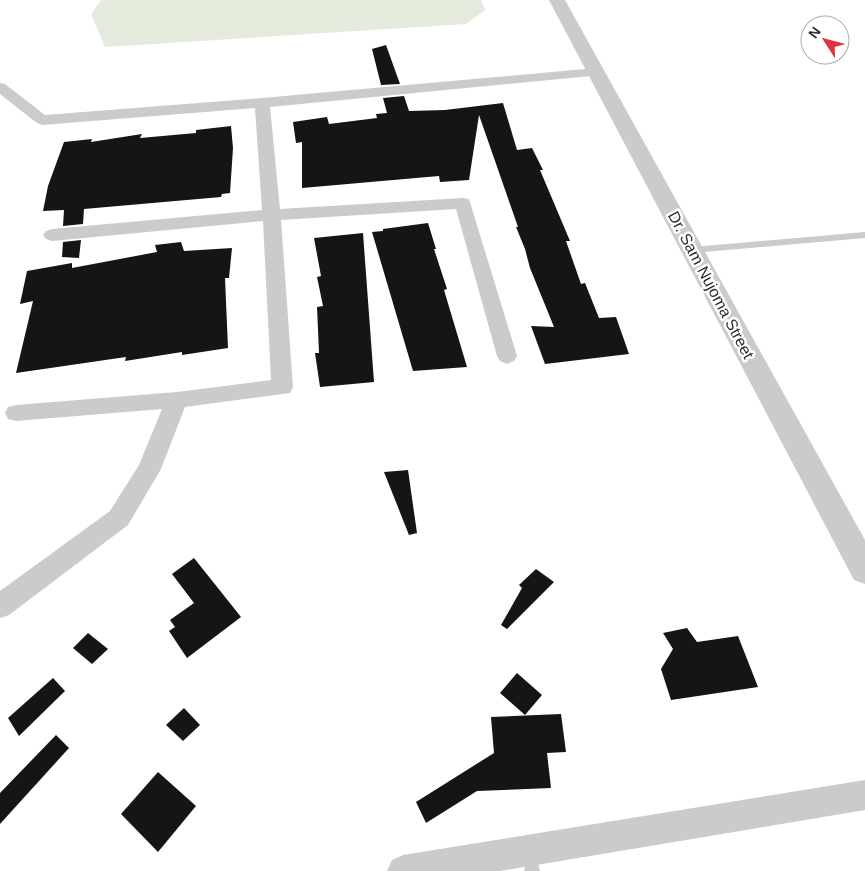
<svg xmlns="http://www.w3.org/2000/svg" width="865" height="871" viewBox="0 0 865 871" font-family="Arial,sans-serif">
	<rect width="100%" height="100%" fill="#fff"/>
	<polygon fill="#e4ebdc" points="101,0 481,0 485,10 466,24 105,47 91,14"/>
	<g fill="#151515">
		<polygon points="386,45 400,84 381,85 372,49"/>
		<polygon points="404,96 409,111 445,110 503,103 517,150 532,148 543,170 540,170 570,241 566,241 581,284 585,283 599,318 616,317 629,354 545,364 531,326 554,327 530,268 525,249 516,227 518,227 479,115 469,180 440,182 439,176 302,188 302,142 296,143 293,122 327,117 329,124 377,118 376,114 387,113 383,98"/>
		<polygon points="231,126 233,148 230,193 222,194 221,197 84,209 83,224 63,226 64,210 43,211 48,186 64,142 92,139 91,142 142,134 140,138 196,133 196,130"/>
		<polygon points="428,223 436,249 434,249 447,289 444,290 467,367 413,371 372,232 383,231 383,229"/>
		<polygon points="363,233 374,382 320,387 315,353 319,353 317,307 323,306 317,277 321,276 314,238"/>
		<polygon points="81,240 79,258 62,257 63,242"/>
		<polygon points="181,242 184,251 232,248 229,278 225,278 228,348 182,355 182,352 125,361 126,357 16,373 33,301 20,304 27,271 72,263 72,268 157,252 155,245"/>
		<polygon points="408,470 417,533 409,535 384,472"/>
		<polygon points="194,558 241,617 187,658 169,631 175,627 170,620 194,603 172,574"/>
		<polygon points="536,569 554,582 507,629 501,625 522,588 519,585"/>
		<polygon points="687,628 697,642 738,636 758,687 671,700 661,669 673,649 663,633"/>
		<polygon points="88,633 108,649 92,664 73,648"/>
		<polygon points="517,673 542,695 525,715 500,693"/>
		<polygon points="53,678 65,691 19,736 8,718"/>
		<polygon points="184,708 200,725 183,741 166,725"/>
		<polygon points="561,714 566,752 547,753 551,788 477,791 426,823 416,802 494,753 491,717"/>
		<polygon points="56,735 69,748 0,824 0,793"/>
		<polygon points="158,772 196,806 158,852 121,814"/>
	</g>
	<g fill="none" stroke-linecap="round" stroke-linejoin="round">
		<g fill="#cbcbcb" fill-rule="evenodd">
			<polygon points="865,232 865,238 692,253 687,250 692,247"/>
			<polygon points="532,861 538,863 540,871 524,871 526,863"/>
		</g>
		<g fill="#cbcbcb" fill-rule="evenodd">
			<polygon points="596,68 601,69 603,72 601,75 270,107 280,209 463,198 469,199 517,356 514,361 507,364 500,361 497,356 456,209 281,220 293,387 290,393 185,407 161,469 128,525 9,615 0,618 0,591 110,511 139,465 162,409 16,421 8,419 5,413 8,407 16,405 177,392 271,380 263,221 52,241 46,239 43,235 46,231 52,229 262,210 255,108 42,125 37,123 0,94 0,83 5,84 45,115 262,98"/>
			<polygon points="865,780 865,810 500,871 387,871 392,860 403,855"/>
		</g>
		<polygon fill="#cbcbcb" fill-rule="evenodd" points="549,0 565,0 865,540 865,584 854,580"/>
	</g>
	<g text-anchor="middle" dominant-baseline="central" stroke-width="5" stroke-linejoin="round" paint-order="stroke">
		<g font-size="16" fill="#2e2e2e" stroke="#fff">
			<text transform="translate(711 285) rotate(62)">Dr. Sam Nujoma Street</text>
		</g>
	</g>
	<g transform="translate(825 40) rotate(306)"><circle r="24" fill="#ffffff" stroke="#ababab"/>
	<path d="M0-4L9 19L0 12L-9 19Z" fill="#e4313f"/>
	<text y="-8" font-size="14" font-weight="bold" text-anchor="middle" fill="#2e2e2e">N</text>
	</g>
</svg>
